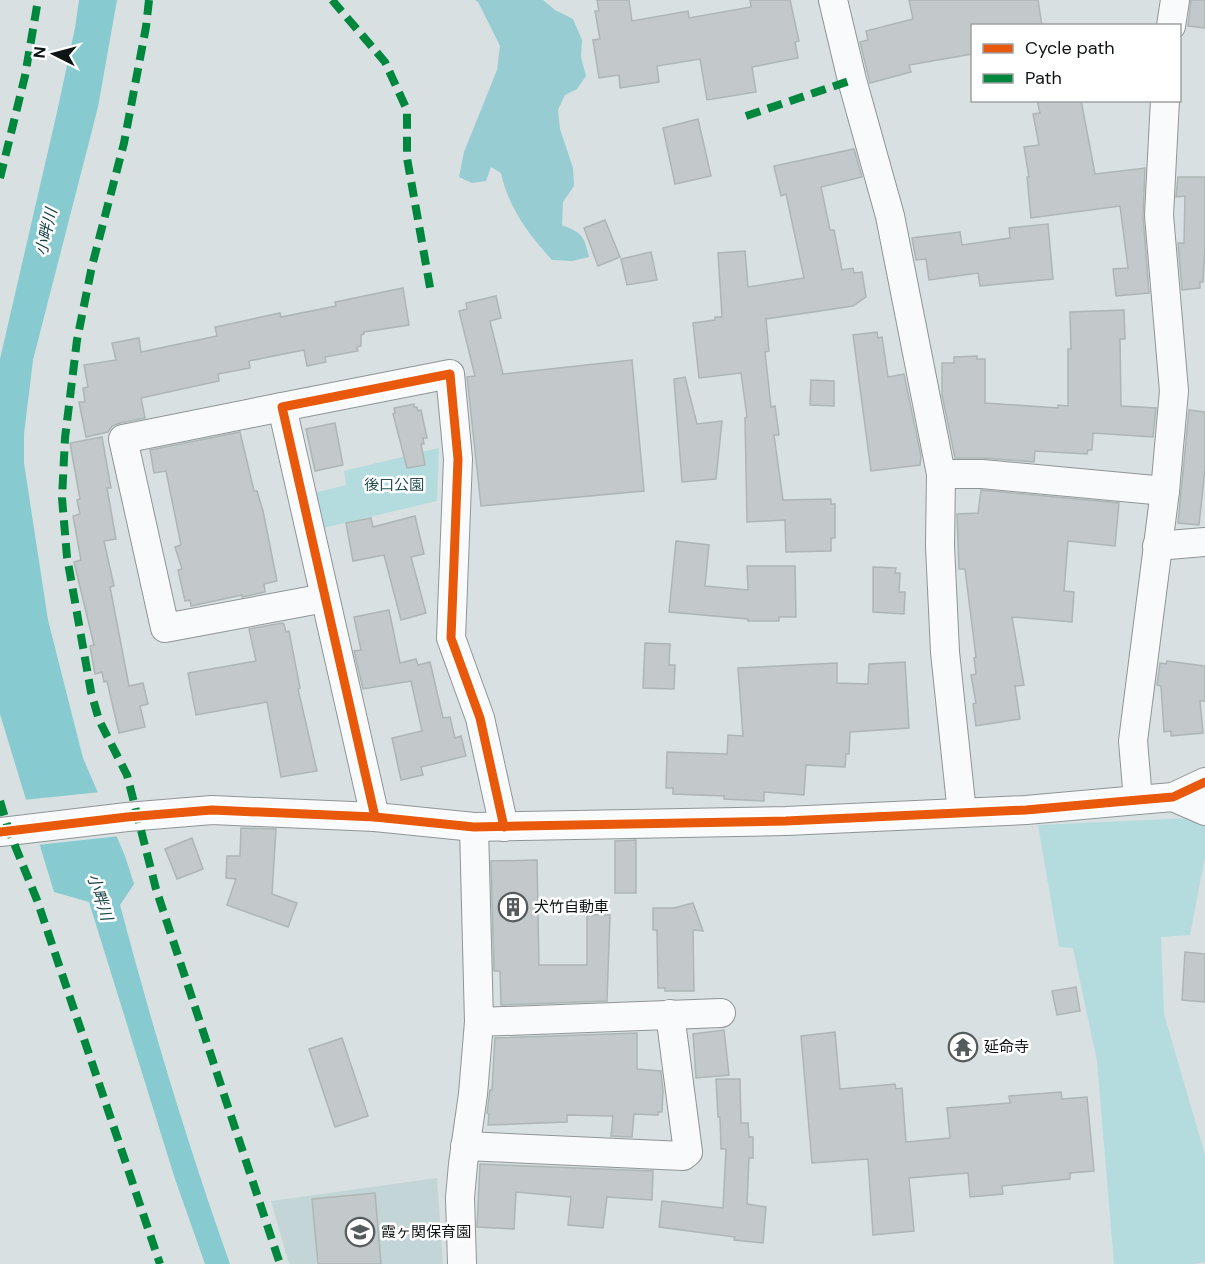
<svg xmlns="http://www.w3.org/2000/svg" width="1205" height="1264" viewBox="0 0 1205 1264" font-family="'DM Sans','Noto Sans JP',sans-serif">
	<rect width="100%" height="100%" fill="#d8e0e2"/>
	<polygon fill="#c4d5d7" points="437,1178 443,1264 289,1264 271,1201"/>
	<g fill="#b4dbde">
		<polygon points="439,448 437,501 323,528 315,493 346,485 344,471"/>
		<polygon points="1192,818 1205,826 1205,857 1190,935 1161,937 1164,1014 1205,1155 1205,1262 1193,1264 1114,1264 1097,1061 1073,948 1059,947 1038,825"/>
	</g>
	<path fill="#97cdd2" d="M475 0H543L555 10 573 19 582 40 581 57 586 76 577 89 565 95 558 110 560 129 573 168 574 186 563 202 562 225C582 233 584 235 589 257L572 261 552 260C529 235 508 207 501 173L491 167 486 181 472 183 459 177 464 152 497 70 500 46 478 2Z"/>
	<path fill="#87cbd0" d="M79 0H117L98 107 33 360 24 434V463L48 620 83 758 125 856 134 884 120 905C152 1026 188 1146 230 1264H205L175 1179 89 902 54 892 0 714V359L57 112 75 28Z"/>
	<polygon fill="#d8e0e2" points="101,792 120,836 37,845 23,800"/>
	<g fill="#c3c9ca" stroke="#aeb5b5" stroke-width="1.5">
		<polygon points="597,0 629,0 632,21 688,11 689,18 751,7 750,0 790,0 799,41 795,42 798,58 752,67 756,92 707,100 700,59 657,66 659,82 620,88 619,75 599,78 593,40 600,39 595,11 599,11"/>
		<polygon points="909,0 1038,0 1042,26 972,26 972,54 909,65 911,72 870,83 860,42 868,40 866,31 913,19"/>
		<polygon points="1191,0 1205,0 1205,28 1188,26"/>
		<polygon points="1037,100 1081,100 1095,174 1145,168 1143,216 1149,293 1116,296 1113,269 1128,268 1120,206 1031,218 1027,177 1029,177 1024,147 1039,145 1033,114 1040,113"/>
		<polygon points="698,119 711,176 675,184 663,128"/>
		<polygon points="854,149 862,177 821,187 830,230 834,230 842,270 853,268 854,273 862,272 866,297 853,306 766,319 769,351 765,352 771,407 775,406 779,435 774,435 783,500 831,499 831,504 835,504 835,538 831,538 831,551 786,552 785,520 747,522 745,418 747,417 741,373 699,378 693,323 715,320 715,317 722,317 718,253 745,251 748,287 804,278 786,194 781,196 774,166"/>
		<polygon points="1178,177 1205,177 1205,248 1203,282 1200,282 1200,288 1182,290 1178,243 1184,243 1185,196 1176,197"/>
		<polygon points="605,220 620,257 598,266 584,228"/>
		<polygon points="1048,224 1053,279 980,286 978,273 929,280 926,259 916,260 912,238 960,232 962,245 1010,238 1009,228"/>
		<polygon points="651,252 657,280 627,285 621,259"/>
		<polygon points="403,288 409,325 364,332 364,334 361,335 361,346 357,347 358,351 325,357 326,362 307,366 304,350 249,361 250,368 218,374 219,381 141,398 145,418 120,423 112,426 108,432 86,437 79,402 85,402 83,388 88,387 84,365 116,360 112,343 139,338 141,352 217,336 215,327 280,313 281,317 336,306 335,302"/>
		<polygon points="496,296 501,318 490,321 503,374 632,360 644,491 481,506 467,377 475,376 459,311 467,309 466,303"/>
		<polygon points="1124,310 1125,339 1120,339 1121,406 1156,408 1153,437 1093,433 1092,450 1088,450 1087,454 1035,451 1034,462 983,458 955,458 942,395 942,363 954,363 954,357 977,356 977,359 985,359 985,403 1058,408 1058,405 1068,406 1068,349 1071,349 1070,312"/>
		<polygon points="877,332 878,338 882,337 888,377 904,374 921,456 920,465 871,471 853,335"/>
		<polygon points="685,377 697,424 722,421 716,479 682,482 674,379"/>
		<polygon points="811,380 834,381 834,406 810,405"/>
		<polygon points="414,404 414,407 417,407 418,411 421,410 427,438 423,438 424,444 421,444 425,465 407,468 393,414 395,413 394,408"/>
		<polygon points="1189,410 1205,412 1205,469 1199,525 1178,523"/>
		<polygon points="335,423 343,465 315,471 306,429"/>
		<polygon points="240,432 254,491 257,491 263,511 277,581 264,584 265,592 242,597 242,595 191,606 190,600 185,601 178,570 182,569 175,547 181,545 166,471 154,473 150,450"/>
		<polygon points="102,437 111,488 107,488 116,539 104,541 114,586 110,587 129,686 143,683 148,704 140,706 145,727 119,733 107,681 104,682 102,672 95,674 90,646 94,645 74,562 81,560 73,516 80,514 77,500 80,499 70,443"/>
		<polygon points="981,490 1119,503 1115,546 1068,541 1064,591 1074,592 1072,622 1012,617 1024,685 1015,686 1020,719 976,726 973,704 976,703 971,675 976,674 974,658 976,657 965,569 959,569 957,514 978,513"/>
		<polygon points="415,516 424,554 411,557 426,613 401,620 384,555 353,561 346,523 371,518 373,527"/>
		<polygon points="676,541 709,545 705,586 748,590 747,566 795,566 796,617 779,617 779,621 748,621 748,619 669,612"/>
		<polygon points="873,567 896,568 895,573 900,573 899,592 905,592 904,614 873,612"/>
		<polygon points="389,610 400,663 416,659 418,665 430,662 443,718 450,717 455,738 461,736 466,756 421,767 423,775 401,780 392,738 422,731 411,681 363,689 354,651 361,650 354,617"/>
		<polygon points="282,623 284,624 286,632 289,631 300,688 298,689 317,771 281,777 267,702 196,715 188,673 256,661 249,629"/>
		<polygon points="645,643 670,644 669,665 675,665 674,689 643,688"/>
		<polygon points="1167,661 1205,666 1205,701 1200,701 1203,733 1171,736 1171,731 1164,732 1161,686 1157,685 1160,663 1166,664"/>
		<polygon points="905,662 909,728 850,732 849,754 846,754 845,767 806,765 804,795 764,792 764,801 724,799 724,796 673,794 673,788 666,788 667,752 727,754 728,735 743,736 738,668 837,663 837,683 868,684 869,664"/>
		<polygon points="241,828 276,829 272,894 297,903 288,927 227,905 236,879 226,878 227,856 240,856"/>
		<polygon points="192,838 203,869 177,879 165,849"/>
		<polygon points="636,840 636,893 615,893 615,841"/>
		<polygon points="537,860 539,965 587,965 587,915 610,915 607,1001 501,1005 500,971 494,971 491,861"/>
		<polygon points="693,903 703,931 693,930 694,991 665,991 665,988 658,988 657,930 653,930 653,908 674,908"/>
		<polygon points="1185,952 1205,954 1205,1002 1182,1000"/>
		<polygon points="1076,987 1080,1011 1057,1015 1052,991"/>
		<polygon points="724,1030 729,1075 696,1078 693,1034"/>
		<polygon points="835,1032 840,1089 895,1084 896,1089 902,1088 906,1142 950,1138 947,1108 1010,1103 1009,1096 1061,1092 1062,1099 1087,1097 1094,1171 1070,1173 1070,1179 1002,1186 1003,1194 970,1197 968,1173 909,1178 914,1231 873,1235 868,1159 812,1163 801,1036"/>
		<polygon points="637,1033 637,1069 661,1071 663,1091 662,1112 658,1112 658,1115 634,1114 632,1137 611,1136 613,1116 567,1115 567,1122 488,1125 489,1114 487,1113 490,1090 492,1090 495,1038"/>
		<polygon points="342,1038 368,1116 335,1127 309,1049"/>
		<polygon points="716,1079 740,1079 741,1123 748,1123 749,1137 753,1137 753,1158 749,1158 747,1204 766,1207 763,1243 734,1240 735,1237 659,1227 662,1201 723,1208 726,1149 721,1149 720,1117 718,1117"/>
		<polygon points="480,1164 653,1171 652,1200 607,1197 603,1228 568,1225 571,1197 516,1192 514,1229 477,1227"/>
		<polygon points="375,1193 381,1264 318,1264 312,1199"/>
	</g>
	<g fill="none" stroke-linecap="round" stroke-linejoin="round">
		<g stroke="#8f9596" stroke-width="30">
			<g id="minor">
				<polyline points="833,0 852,80 890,216 941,474 940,546 945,652 962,813"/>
				<polyline points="1171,26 1175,0"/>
				<polyline points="282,407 123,439 165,628 325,598"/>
				<polyline points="941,474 982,474 1165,491"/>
				<polyline points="1157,546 1205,542"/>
				<polyline points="1173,797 1205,811"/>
				<polyline points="1138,800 1133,741 1165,491 1174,391 1159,215 1165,100"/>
				<polyline points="375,817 282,407 450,374 458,459 451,638 480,718 504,827"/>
				<polyline points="0,832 127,817 212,810 375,817 474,827 786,821 1026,810 1138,800 1173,797 1205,782"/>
				<polyline points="479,1022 721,1013"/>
				<polyline points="465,1146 683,1156 688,1152 670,1014"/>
				<polyline points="462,1264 460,1198 463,1164 473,1094 479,1022 474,827"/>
			</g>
		</g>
		<use href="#minor" stroke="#f9fafb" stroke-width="28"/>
		<g stroke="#00873e" stroke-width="8" stroke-dasharray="15 8" stroke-linecap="butt">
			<polyline points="149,0 146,27 124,143 92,266 77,340 65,438 62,498 67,557 91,692 99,720 127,775 156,889 280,1264"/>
			<polyline points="332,0 385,62 407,110 407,158 431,293"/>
			<polyline points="746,116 852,80"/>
			<polyline points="0,178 25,76 38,0"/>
			<polyline points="0,801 9,831 37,900 160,1264"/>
		</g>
		<g stroke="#fff" stroke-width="13">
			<g id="cycleway">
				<polyline points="375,817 282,407 450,374 458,459 451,638 480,718 504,827"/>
				<polyline points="0,832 127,817 212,810 375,817 474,827 786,821 1026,810 1138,800 1173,797 1205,782"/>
			</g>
		</g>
		<use href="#cycleway" stroke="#e8590c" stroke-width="9"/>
	</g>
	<defs>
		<g id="building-ring" transform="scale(1.5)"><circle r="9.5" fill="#fff" stroke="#555b5c" stroke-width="1.5"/><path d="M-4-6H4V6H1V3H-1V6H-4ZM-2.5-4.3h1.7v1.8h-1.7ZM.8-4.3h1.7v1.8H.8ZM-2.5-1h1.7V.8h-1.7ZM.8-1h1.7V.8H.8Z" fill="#555b5c"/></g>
		<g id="temple-ring" transform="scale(1.5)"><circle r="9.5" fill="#fff" stroke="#555b5c" stroke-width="1.5"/><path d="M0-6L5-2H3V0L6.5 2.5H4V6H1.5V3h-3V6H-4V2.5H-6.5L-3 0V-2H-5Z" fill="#555b5c"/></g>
		<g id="school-ring" transform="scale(1.5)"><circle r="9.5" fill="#fff" stroke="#555b5c" stroke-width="1.5"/><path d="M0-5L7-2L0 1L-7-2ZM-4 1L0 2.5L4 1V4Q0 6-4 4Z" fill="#555b5c"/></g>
	</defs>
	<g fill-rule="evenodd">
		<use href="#building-ring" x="513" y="907"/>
		<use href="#temple-ring" x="963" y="1047"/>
		<use href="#school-ring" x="360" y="1232"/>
	</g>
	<g text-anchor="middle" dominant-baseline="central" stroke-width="5" stroke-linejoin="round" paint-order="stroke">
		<g font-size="15" fill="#265053" stroke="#fff">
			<text x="394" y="485">後口公園</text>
		</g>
		<g font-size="15" fill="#0f1414" stroke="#fff" text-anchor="start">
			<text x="534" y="907">犬竹自動車</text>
			<text x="984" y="1047">延命寺</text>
			<text x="381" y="1232">霞ヶ関保育園</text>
		</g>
		<g font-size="16" font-style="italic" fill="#194548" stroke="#fff">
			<text transform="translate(46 232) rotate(-77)">小畔川</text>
			<text transform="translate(100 897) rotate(72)">小畔川</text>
		</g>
	</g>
	<rect x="971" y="24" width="210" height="78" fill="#ffffff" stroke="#9fa1a1" stroke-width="1.5"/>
	<rect x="983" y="44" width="30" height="9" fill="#e8590c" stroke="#9fa1a1" stroke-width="1.5"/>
	<text x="1025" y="54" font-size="18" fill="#0f1414">Cycle path</text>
	<rect x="983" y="74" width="30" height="9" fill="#00873e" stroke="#9fa1a1" stroke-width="1.5"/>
	<text x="1025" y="84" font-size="18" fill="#0f1414">Path</text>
	<g transform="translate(54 54) rotate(276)" stroke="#ffffff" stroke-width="4.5" paint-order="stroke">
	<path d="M0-4.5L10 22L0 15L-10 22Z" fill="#0f1414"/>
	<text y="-9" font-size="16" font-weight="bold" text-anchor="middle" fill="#0f1414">N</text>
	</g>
</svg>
